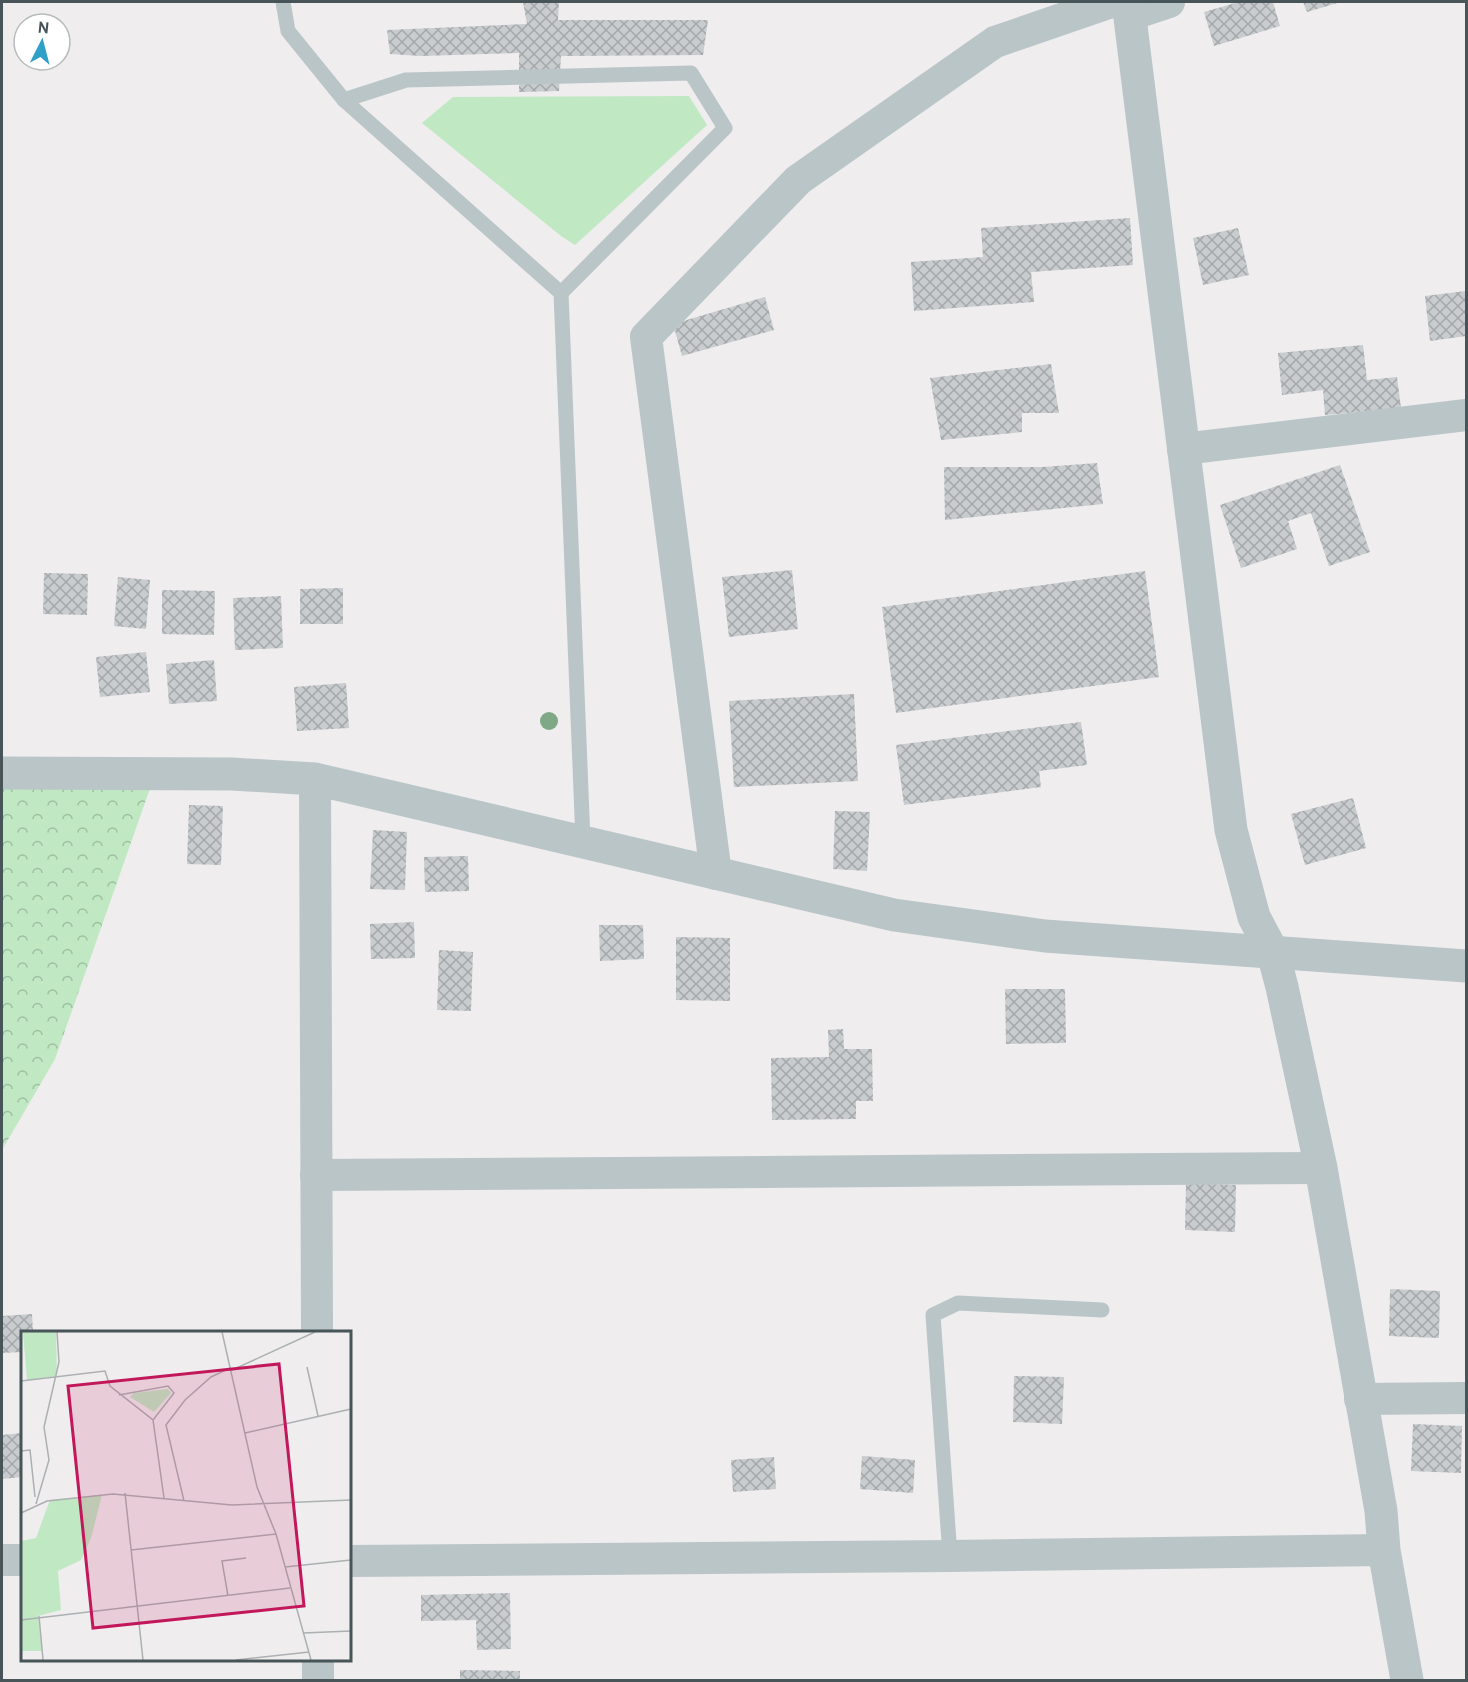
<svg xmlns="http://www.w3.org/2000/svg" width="1468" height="1682" viewBox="0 0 1468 1682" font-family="Overpass,sans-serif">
	<defs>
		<pattern id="forest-crowns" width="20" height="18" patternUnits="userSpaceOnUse" patternTransform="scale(1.5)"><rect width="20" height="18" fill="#c0e8c3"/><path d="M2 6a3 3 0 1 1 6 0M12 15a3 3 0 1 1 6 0" fill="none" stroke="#9ebfa1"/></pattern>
		<pattern id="building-cross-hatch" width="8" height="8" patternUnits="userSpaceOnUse" patternTransform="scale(1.5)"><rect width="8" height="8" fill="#c8ccce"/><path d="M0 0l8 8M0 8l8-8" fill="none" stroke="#a4a8aa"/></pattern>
	</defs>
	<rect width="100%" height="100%" fill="#efedee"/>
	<polygon fill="#c0e8c3" points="689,96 707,125 575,245 561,236 422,123 453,97"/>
	<polygon fill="url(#forest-crowns)" points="2,773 155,774 55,1059 2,1150"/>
	<g fill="url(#building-cross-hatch)">
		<polygon points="523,2 559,2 558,20 708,20 703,55 561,56 559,91 519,92 519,53 421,56 390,54 387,30 527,24"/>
		<polygon points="1239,2 1273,2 1280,26 1214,46 1204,12"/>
		<polygon points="1303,2 1341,2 1307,12"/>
		<polygon points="1130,218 1133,265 1031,272 1034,302 914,311 911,262 983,257 981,228"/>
		<polygon points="1238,228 1249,275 1203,285 1193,238"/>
		<polygon points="1466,291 1466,336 1430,341 1425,296"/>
		<polygon points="765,297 774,330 682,356 673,324"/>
		<polygon points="1363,345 1367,380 1397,377 1401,408 1325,415 1323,390 1282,395 1278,353"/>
		<polygon points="1051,364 1059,413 1022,413 1022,432 941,440 930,378"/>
		<polygon points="1097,463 1103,504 945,520 944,467 1043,467"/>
		<polygon points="1340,465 1370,552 1329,566 1311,513 1288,521 1297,549 1241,568 1220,505"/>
		<polygon points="792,570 798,629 729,637 722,577"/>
		<polygon points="1145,571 1159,677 896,713 882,607"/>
		<polygon points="44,573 88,574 87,615 43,614"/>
		<polygon points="118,577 150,580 146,629 114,626"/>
		<polygon points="343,588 343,624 300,624 300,589"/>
		<polygon points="162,590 215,591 214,635 162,634"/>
		<polygon points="281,596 283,648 235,650 233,598"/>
		<polygon points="146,652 150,692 100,697 96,657"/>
		<polygon points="214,660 217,701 169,704 166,664"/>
		<polygon points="346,683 349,728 297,731 294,687"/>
		<polygon points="854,694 858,781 734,787 729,701"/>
		<polygon points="1081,722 1087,765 1039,771 1041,787 904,805 896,745"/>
		<polygon points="1353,798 1366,848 1305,865 1291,814"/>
		<polygon points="189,805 223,806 221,865 187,864"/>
		<polygon points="835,811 870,812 867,871 833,869"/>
		<polygon points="373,830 407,832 405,890 370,889"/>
		<polygon points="468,856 469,891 425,892 424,857"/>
		<polygon points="414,922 415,958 371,959 370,924"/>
		<polygon points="599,925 643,925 644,959 600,961"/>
		<polygon points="676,937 730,938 730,1001 676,1000"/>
		<polygon points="439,950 473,952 471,1011 437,1010"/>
		<polygon points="1005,989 1065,989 1066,1043 1006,1044"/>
		<polygon points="843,1029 844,1049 872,1049 873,1101 856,1101 856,1119 772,1120 771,1058 829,1057 828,1030"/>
		<polygon points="1186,1183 1236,1185 1235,1232 1185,1230"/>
		<polygon points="1390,1289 1440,1291 1439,1338 1389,1336"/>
		<polygon points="32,1314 33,1332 22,1332 22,1352 2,1353 2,1316"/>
		<polygon points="1014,1376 1064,1377 1062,1424 1013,1422"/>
		<polygon points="1413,1424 1462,1426 1461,1473 1411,1471"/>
		<polygon points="22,1433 22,1477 2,1479 2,1435"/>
		<polygon points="862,1456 915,1460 913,1493 860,1489"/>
		<polygon points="774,1457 776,1489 733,1492 731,1460"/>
		<polygon points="510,1593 511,1649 477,1650 476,1620 421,1621 421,1595"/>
		<polygon points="460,1670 520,1671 520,1680 460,1680"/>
	</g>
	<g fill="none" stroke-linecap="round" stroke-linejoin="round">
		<g stroke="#bac5c8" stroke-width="15">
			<polyline points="283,2 288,31 344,100 561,293 583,841"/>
			<polyline points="344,100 406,80 691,73 725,128 561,293"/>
			<polyline points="950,1556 933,1315 958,1303 1102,1310"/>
		</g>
		<g stroke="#bac5c8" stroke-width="32">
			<polyline points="1130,15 1169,2"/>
			<polyline points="1183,449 1466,415"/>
			<polyline points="315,779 317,1332"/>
			<polyline points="716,874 646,337 798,180 995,42 1111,2"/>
			<polyline points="316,1175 1321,1168"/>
			<polyline points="1360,1399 1466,1398"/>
			<polyline points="2,1560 22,1560"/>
			<polyline points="350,1561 950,1556 1384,1550"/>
			<polyline points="318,1660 318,1680"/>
		</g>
		<g stroke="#bac5c8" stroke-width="33">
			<polyline points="1128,2 1231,830 1254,917 1273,953 1282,987 1321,1168 1381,1511 1384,1550 1407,1680"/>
			<polyline points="2,773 232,774 315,779 894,915 1045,936 1466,966"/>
		</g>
	</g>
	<circle fill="#7ea886" cx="549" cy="721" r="9"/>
	<g transform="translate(21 1331)">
		<rect width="330" height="330" fill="#efedee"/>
		<path d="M147 58 150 62 133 81 109 66 113 62Z" fill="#c0e8c3"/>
		<path d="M2 1H35L36 45 6 49ZM81 164 70 207 60 229 37 240 40 279 17 285 21 320H0V210L15 207 29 169Z" fill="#c0e8c3"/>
		<path fill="none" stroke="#acb0b2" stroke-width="1.5" d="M201 1 236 156 255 203 290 329M286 36 297 85M209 40 294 1M0 50 84 40 89 55 132 89 143 167M98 64 147 55 153 62 132 89M224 102 330 78M0 120 9 119 14 166M104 162 122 329M163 170 145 94 164 69 190 46 209 37M15 173 28 129 23 96 38 31 36 1M0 182 26 170 92 163 211 174 330 169M110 219 255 203M264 236 330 229M207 265 201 230 225 227M18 285 22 329M0 289 269 257M282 302 330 300M215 329 288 321"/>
		<path fill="#c2185b" fill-opacity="0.15" stroke="#c2185b" stroke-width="3" d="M258 33 283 275 72 297 47 55Z"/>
		<rect width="330" height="330" fill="none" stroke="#485558" stroke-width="3"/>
	</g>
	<rect width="1468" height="1682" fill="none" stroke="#485558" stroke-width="6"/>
	<g transform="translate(42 42) rotate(6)"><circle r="28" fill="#ffffff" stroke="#b6bbbc" stroke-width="1.5"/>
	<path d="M0-4.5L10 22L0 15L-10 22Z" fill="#2fa0c7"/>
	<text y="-9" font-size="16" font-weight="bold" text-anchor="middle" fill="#485558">N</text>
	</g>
</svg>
